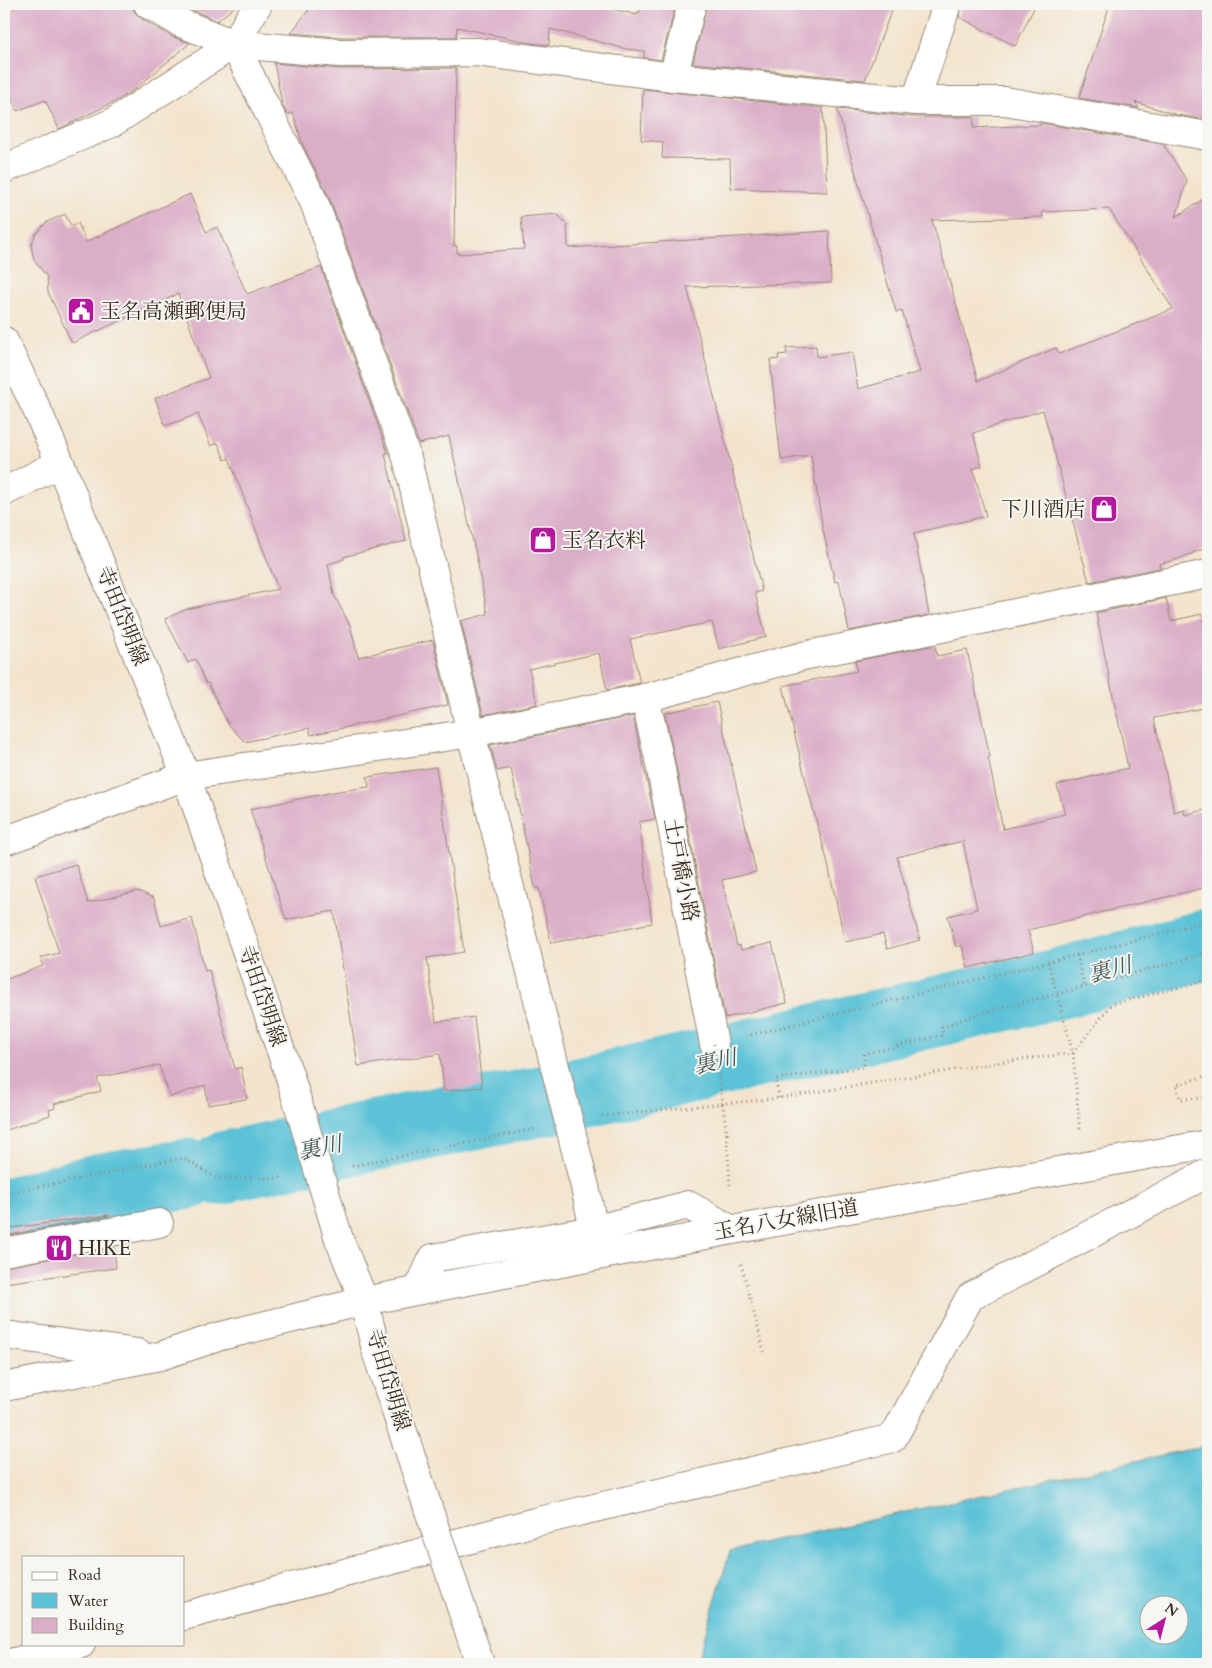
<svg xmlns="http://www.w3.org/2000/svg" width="1212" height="1668" viewBox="0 0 1212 1668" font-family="Cardo,'Noto Serif JP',serif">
	<rect width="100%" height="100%" fill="#f6f6f2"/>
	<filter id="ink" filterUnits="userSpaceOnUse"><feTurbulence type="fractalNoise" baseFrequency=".02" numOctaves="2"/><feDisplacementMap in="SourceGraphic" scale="10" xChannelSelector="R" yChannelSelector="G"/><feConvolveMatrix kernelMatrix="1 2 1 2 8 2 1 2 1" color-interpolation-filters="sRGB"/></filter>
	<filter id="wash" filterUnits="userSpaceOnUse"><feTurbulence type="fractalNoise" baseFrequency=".0096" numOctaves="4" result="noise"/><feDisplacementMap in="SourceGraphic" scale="20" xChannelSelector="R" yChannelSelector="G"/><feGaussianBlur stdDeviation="1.12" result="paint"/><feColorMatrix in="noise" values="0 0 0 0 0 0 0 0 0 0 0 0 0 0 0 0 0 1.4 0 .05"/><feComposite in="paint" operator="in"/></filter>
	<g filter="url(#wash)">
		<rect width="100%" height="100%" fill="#f3e4cd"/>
		<path fill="#5bc2d7" stroke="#4b767a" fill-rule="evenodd" d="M1208 1445V1664H696L730 1551ZM1150 1606H1180V1636H1150Z"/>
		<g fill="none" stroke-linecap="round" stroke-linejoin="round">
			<g stroke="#5bc2d7" stroke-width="71">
				<polyline points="220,1170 227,1166 570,1095 1057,984 1208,944"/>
				<polyline points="4,1214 101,1188 188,1174"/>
			</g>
		</g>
		<g id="blocks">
			<g fill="#dbaec7" fill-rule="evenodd">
				<polygon points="4,4 132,4 134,11 140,18 173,37 190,43 135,89 116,101 59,129 45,100 17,111 4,78"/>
				<polygon points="179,4 238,4 217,21"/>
				<polygon points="313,4 593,4 637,15 637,12 639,13 642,4 676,4 661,60 644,58 644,51 626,49 550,29 549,45 530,43 457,27 456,37 341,37 291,33"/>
				<polygon points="707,4 894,4 865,80 693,63"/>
				<polygon points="962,4 1036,4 1015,46 959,17"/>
				<polygon points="1110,4 1208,4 1208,120 1177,115 1135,102 1139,108 1079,98"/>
				<polygon points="274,63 340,69 456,68 454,246 457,246 457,254 524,249 521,217 557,214 567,224 568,248 829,231 831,283 687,287 762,591 755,593 766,637 719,649 712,622 630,639 640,683 607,690 599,653 529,669 537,704 483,715 461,621 488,614 478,568 479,568 449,436 419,444 329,197 303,145 293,113 287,114 282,104"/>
				<polygon points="643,89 823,108 827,192 731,188 730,159 662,158 663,142 641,140"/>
				<path d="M837 109 914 117H974L973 128 1040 125V123L1163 144 1187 181 1176 217 1208 196V547L1178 559 1159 564 1160 568 1089 582 1043 410 973 433 982 466 973 469 986 516 914 533 929 615 849 631 839 581 835 582 823 530 811 455 781 460 770 360 779 359 778 355 787 354 786 348 816 346 817 357 852 352 858 389 920 372 902 311 896 312ZM1109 209 1173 309 1059 354 1056 348 978 381 932 220 1043 217 1042 212Z"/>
				<polygon points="190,194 206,232 217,227 247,294 321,267 388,453 385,454 406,541 343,557 344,559 328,564 334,595 350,625 358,657 433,640 448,705 311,735 309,728 245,742 228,724 208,683 206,684 196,659 188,663 165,619 187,609 278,589 229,458 225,460 218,443 211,446 198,414 165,426 155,398 209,378 178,294 72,343 48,292 47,277 34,260 31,246 35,235 43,226 47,222 65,214 71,226 78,223 86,242"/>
				<polygon points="1166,598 1171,621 1202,614 1208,643 1208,707 1154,718 1174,812 1184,809 1185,815 1208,809 1208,887 1028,930 1034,952 968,968 962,945 956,947 948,916 977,909 963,841 897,857 920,940 887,949 883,934 845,942 827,860 808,790 783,686 857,671 855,661 935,645 937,656 967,650 990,757 988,758 1003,829 1065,814 1057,785 1128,768 1096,613"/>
				<polygon points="717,702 756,872 722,880 737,946 740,945 741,950 772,943 787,1003 725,1018 673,751 665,713"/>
				<polygon points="633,716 655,819 639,822 652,923 551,943 539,888 535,888 511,768 497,771 490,745"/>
				<polygon points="436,767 464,952 427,958 436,1022 474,1017 482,1087 444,1091 440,1054 358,1066 334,911 286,920 250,809 339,791 369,787 367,777"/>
				<polygon points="76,864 88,903 138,891 154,898 161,926 192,918 205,971 209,970 235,1069 241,1067 247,1099 208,1105 205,1085 170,1097 159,1065 97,1078 101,1091 54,1104 55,1108 49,1110 50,1115 4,1131 4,980 43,966 40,958 59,953 35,876"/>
				<polygon points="109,1215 109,1216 4,1236 4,1229"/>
				<polygon points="114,1247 116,1268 4,1283 4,1267"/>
			</g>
		</g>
	</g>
	<g filter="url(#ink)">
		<use href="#blocks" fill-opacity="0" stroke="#978776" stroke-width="1"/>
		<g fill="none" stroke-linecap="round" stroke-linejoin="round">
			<g stroke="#978776" stroke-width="30">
				<g id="minor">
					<polyline points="148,4 181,23 234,44 340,53 477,52 673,77 916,101 1005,101 1208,136"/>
					<polyline points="234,44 314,202 407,458 471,733 558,1079"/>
					<polyline points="673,77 692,4"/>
					<polyline points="916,101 947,4"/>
					<polyline points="4,169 112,123 234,44 258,4"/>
					<polyline points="4,492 60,463"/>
					<polyline points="645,698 658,754 714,1044"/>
					<polyline points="4,841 186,776 471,733 645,698 803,656 1208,574"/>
					<polyline points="585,1187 594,1230 688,1205 732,1230"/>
					<polyline points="4,1252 159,1223"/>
					<polyline points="418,1290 433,1258 594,1230"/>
					<polyline points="4,1337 12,1336 138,1353"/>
					<polyline points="4,1387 160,1356 221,1336 364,1301 732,1230 1208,1144"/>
					<polyline points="184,1616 535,1522 893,1438 970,1297 1208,1173"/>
					<polyline points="7,1664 81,1644"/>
				</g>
			</g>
			<g stroke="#978776" stroke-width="30">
				<g id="major">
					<polyline points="4,341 38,412 60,463 186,776 290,1077"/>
					<polyline points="339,1239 364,1301 377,1354"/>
				</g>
			</g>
			<g stroke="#978776" stroke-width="3" stroke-dasharray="1 4" stroke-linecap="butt">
				<polyline points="1077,955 1084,987"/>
				<polyline points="746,1036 1077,955 1208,921"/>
				<polyline points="1073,1053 1080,1131"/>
				<polyline points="1208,1075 1176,1085 1180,1099 1208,1098"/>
				<polyline points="779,1098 776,1079 864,1067 864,1054 943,1035 942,1027 981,1013 1084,987 1208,953"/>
				<polyline points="602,1116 779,1098 1002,1062 1073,1053 1112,1004 1208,980"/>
				<polyline points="727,1134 730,1189"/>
				<polyline points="352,1166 535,1129"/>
				<polyline points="4,1194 183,1158 217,1178 274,1178 284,1177"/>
				<polyline points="741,1264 765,1355"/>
			</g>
			<use href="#minor" stroke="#fff" stroke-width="28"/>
			<use href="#major" stroke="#fff" stroke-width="28"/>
			<g stroke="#978776" stroke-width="30" stroke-linecap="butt">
				<polyline id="minor-bridge" points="558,1079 585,1187"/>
			</g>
			<g stroke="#978776" stroke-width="30" stroke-linecap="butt">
				<g id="major-bridge">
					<polyline points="290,1077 339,1239"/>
					<polyline points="377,1354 480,1664"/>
				</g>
			</g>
			<g stroke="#978776" stroke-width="3" stroke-dasharray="1 4" stroke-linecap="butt">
				<polyline points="1048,962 1073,1053"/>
				<polyline points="714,1044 727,1134"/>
			</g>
			<use href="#minor-bridge" stroke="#fff" stroke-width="28"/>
			<use href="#major-bridge" stroke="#fff" stroke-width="28"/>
		</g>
	</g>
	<defs>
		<g id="civic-square" transform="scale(1.4375)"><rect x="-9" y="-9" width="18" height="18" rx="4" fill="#b5179e" stroke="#f6f6f2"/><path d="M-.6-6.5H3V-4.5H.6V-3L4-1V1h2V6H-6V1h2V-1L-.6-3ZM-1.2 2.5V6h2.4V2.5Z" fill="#fff"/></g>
		<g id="shop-square" transform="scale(1.4375)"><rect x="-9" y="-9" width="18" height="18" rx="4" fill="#b5179e" stroke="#f6f6f2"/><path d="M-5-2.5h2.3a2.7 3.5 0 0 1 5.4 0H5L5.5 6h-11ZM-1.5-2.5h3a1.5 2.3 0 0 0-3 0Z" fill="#fff"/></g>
		<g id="restaurant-square" transform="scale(1.4375)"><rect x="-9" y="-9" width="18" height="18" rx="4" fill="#b5179e" stroke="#f6f6f2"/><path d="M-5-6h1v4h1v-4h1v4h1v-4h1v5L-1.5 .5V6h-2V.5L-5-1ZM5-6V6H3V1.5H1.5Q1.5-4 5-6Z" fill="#fff"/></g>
	</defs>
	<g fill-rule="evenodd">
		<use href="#civic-square" x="81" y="311"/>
		<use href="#shop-square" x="1104" y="509"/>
		<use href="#shop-square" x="543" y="540"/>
		<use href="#restaurant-square" x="59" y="1248"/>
	</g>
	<g text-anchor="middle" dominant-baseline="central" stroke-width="4" stroke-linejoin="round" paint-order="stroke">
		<g font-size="21" fill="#3b2a1e" stroke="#f6f6f2" text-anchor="start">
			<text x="100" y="311">玉名高瀬郵便局</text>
			<text x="1085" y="509" text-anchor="end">下川酒店</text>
			<text x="562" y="540">玉名衣料</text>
			<text x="78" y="1248">HIKE</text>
		</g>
		<g font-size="21" fill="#3b2a1e" stroke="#f6f6f2">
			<text transform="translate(122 616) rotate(68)">寺田岱明線</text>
			<text transform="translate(681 870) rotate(79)">土戸橋小路</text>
			<text transform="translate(262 996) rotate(71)">寺田岱明線</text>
			<text transform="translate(786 1220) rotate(-10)">玉名八女線旧道</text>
			<text transform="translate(388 1380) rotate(73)">寺田岱明線</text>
		</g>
		<g font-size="22" font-style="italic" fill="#455856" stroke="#f6f6f2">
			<text transform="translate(1110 970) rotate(-15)">裏川</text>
			<text transform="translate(715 1062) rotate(-13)">裏川</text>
			<text transform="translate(320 1148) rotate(-12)">裏川</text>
		</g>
	</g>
	<rect width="1212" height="1668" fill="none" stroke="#f6f6f2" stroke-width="20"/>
	<rect x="22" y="1556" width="162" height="90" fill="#f6f6f2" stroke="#aba49d"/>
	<rect x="32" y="1572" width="25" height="8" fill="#ffffff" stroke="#aba49d"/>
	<text x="68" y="1580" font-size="15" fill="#3b2a1e">Road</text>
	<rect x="32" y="1593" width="25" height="15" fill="#5bc2d7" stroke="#aba49d"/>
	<text x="68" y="1606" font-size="15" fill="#3b2a1e">Water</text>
	<rect x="32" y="1618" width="25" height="15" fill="#dbaec7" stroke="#aba49d"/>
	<text x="68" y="1630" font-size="15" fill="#3b2a1e">Building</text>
	<g transform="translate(1164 1620) rotate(36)"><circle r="24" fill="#f6f6f2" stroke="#aba49d"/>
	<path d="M0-4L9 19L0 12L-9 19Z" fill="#b5179e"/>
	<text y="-8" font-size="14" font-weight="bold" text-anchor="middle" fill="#3b2a1e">N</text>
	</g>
</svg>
